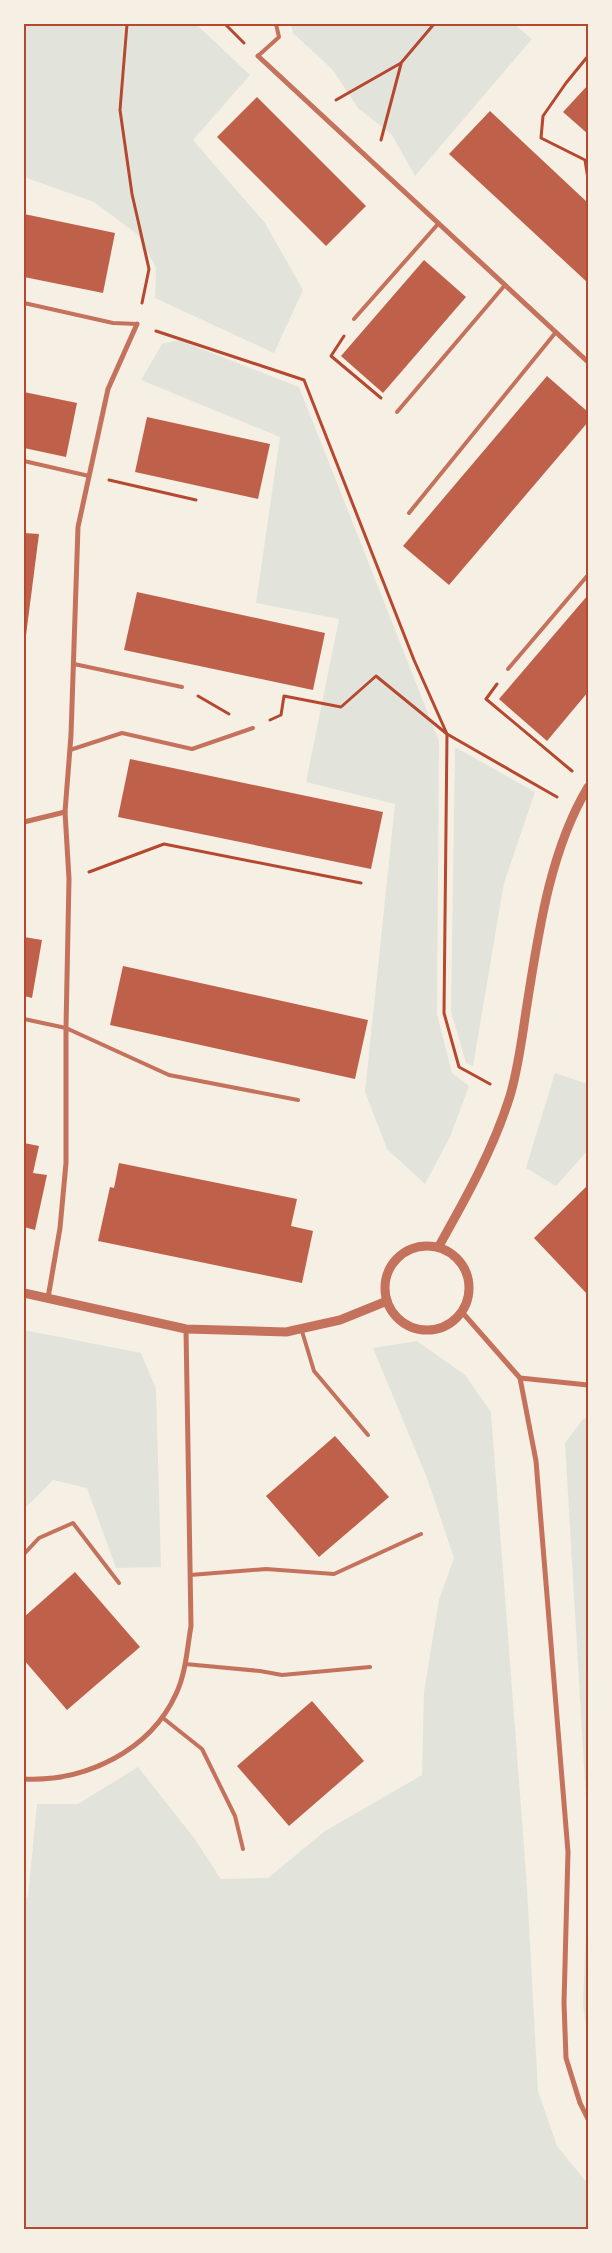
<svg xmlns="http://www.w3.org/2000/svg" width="612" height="2253" viewBox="0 0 612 2253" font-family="'DejaVu Sans',sans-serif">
	<rect width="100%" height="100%" fill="#f6efe4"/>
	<g fill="#e2e4dc">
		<polygon points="24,24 196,24 250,75 193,140 265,223 303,290 274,353 155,298 156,267 137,234 94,202 24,177"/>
		<polygon points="291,24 514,24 532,39 415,176 392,135 358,108 332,69 293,33"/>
		<polygon points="179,340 299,387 439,741 437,1014 452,1073 469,1086 450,1137 425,1184 387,1149 365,1092 395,804 306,782 339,619 256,603 280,437 141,380 162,344"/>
		<polygon points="455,747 535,792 504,883 473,1066 466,1063 451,1011"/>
		<polygon points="555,1073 588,1084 588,1150 556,1186 526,1168"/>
		<polygon points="24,1330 141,1353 156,1389 161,1567 116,1568 87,1488 53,1480 24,1509"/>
		<polygon points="417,1341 465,1375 491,1412 527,1887 538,2091 557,2146 588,2184 588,2229 24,2229 24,1899 28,1896 37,1804 78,1804 138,1767 194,1838 221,1879 268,1878 325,1831 422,1775 424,1692 439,1600 454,1558 427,1478 373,1348"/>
		<polygon points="588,1418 588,1835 565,1443 583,1419"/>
		<polygon points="588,1872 588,2041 583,2005"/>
	</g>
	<g fill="#bf614a">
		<polygon points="588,85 588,134 563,112"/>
		<polygon points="257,97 366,206 326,246 217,137"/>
		<polygon points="490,111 588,203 588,283 449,154"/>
		<polygon points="24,214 115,233 103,293 24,277"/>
		<polygon points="424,260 466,297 383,393 341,356"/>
		<polygon points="547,376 588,412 588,422 449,585 403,546"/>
		<polygon points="24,392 77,403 66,457 24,448"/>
		<polygon points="147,417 270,444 258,499 135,472"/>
		<polygon points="24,533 39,534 25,643 24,643"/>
		<polygon points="137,592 325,633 313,690 124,650"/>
		<polygon points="588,595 588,692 547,741 499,699"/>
		<polygon points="130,759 383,812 371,869 118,817"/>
		<polygon points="24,937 42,940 32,998 24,996"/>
		<polygon points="123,966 368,1020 355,1079 110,1025"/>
		<polygon points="24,1143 39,1146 33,1173 47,1175 35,1230 24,1227"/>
		<polygon points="119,1163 297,1199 291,1226 313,1231 302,1283 98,1241 110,1187 114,1188"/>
		<polygon points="588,1185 588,1295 534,1238"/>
		<polygon points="335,1436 389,1497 319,1557 266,1496"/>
		<polygon points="75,1572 140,1647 67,1710 24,1660 24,1617"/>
		<polygon points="312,1701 364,1761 289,1826 237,1766"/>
	</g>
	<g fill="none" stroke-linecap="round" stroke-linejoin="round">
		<g stroke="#b5482f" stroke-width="3">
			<polyline points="127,24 120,110 132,194 149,269 142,303"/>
			<polyline points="225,24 244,43"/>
			<polyline points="588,56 566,83 543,116 541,138 585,160 588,179"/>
			<polyline points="336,100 401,63 434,24"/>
			<polyline points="381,140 401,64"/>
			<polyline points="156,331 304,380 414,660 447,734 444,1013 459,1067 490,1084"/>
			<polyline points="344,336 331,356 381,398"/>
			<polyline points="109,480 196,500"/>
			<polyline points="497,684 486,699 572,771"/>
			<polyline points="198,696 229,714"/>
			<polyline points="270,720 281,715 284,696 341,707 376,676 447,734 557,797"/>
			<polyline points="89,872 164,844 361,883"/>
		</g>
		<g stroke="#c5725c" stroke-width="4">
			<polyline points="258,56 279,37 276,24"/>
			<polyline points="24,303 113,323 137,324"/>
			<polyline points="354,319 438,224"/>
			<polyline points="397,412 505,285"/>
			<polyline points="24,461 89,476"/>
			<polyline points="409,513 556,332"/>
			<polyline points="74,664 182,687"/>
			<polyline points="508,669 588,575"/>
			<polyline points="70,750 122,733 192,749 253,728"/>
			<polyline points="24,1019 66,1028 169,1075 298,1100"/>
			<polyline points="301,1328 314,1371 368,1435"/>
			<polyline points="24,1554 39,1538 73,1523 119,1583"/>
			<polyline points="190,1575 266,1569 334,1574 421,1534"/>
			<polyline points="185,1664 260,1671 282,1675 370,1667"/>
			<polyline points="163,1718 202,1749 235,1816 243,1849"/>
		</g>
		<g stroke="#c5725c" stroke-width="5">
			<polyline points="258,56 588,362"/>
			<polyline points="24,822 65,812"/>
			<polyline points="48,1298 60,1228 66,1163 66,1028 69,879 65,812 71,735 78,527 108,389 137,324"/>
			<polyline points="462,1312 520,1378 588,1385"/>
			<polyline points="520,1378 536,1461 568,1852 564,2003 566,2058 580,2103 588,2119"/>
			<path d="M24 1779C85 1782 150 1751 176 1694 186 1673 187 1649 191 1626L186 1329"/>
		</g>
		<g stroke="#c5725c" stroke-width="9">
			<circle cx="427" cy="1288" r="42"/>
			<path d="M439 1246C466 1198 493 1150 510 1096 518 1069 522 1039 526 1011 538 936 549 852 588 787"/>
			<polyline points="24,1293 186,1329 286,1332 340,1320 387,1301"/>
		</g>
	</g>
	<rect width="612" height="2253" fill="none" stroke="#f6efe4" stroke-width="50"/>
	<rect x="25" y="25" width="562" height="2203" fill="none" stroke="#b5482f" stroke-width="2"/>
</svg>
